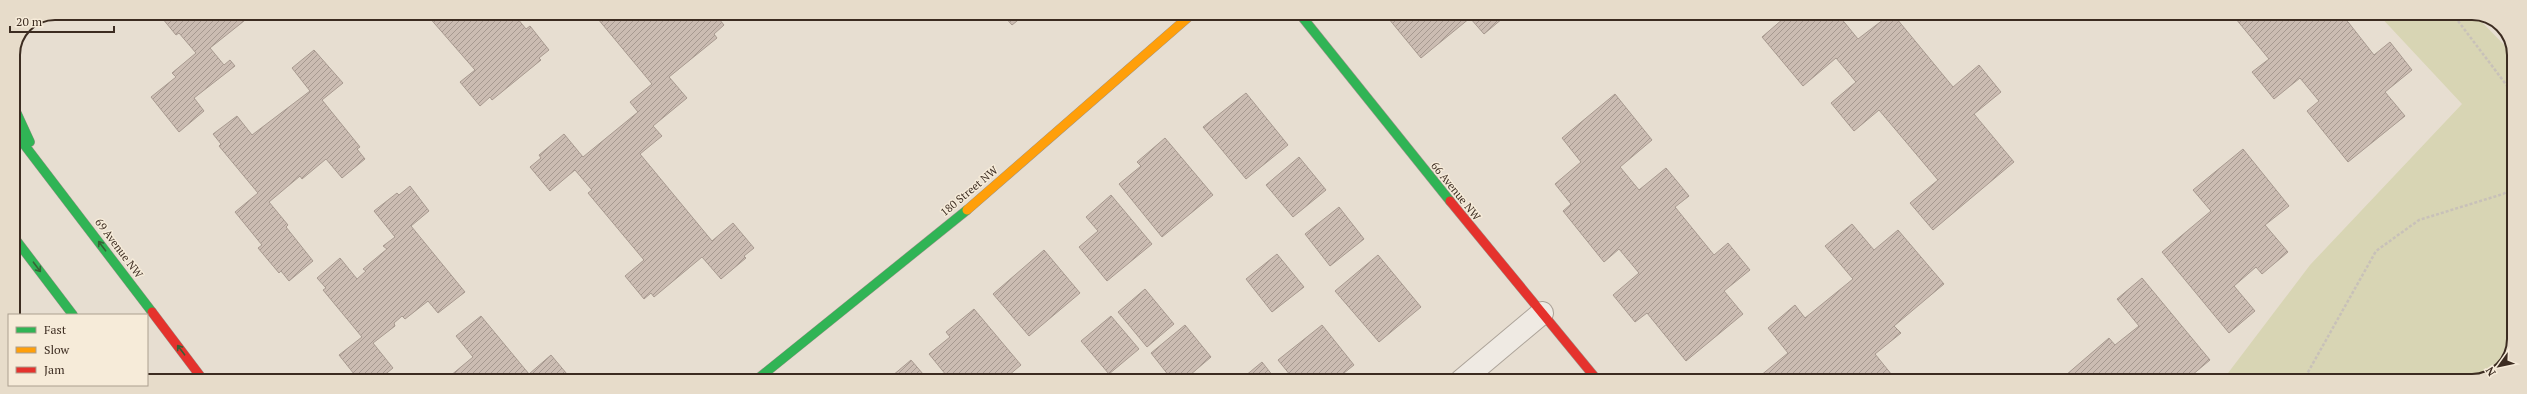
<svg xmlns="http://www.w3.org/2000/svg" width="2527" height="394" viewBox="0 0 2527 394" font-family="'PT Serif',serif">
	<defs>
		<pattern id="building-hatch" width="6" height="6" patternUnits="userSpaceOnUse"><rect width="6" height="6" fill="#cbbcb2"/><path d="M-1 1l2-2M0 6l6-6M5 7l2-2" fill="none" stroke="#a69990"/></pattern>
	</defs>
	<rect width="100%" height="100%" fill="#e7ded1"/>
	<polygon fill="#d8d5b4" points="2377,13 2473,13 2514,55 2514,344 2499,371 2472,381 2222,381 2310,265 2462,104"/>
	<g fill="url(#building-hatch)" stroke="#a89a90">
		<polygon points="158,13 254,13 210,48 224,65 230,60 235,66 194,98 204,111 179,132 151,97 176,77 172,73 196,53 179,33 176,35"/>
		<polygon points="431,13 513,13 526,29 530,26 549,50 539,58 541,60 492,100 490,97 480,106 460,82 475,70 428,16"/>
		<polygon points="593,13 676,13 683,21 692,13 714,13 724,25 714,34 717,38 669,77 687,98 653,126 662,136 640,154 712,241 733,223 754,248 744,256 746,258 721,279 702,257 654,297 651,293 644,299 625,276 644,260 588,193 592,190 575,170 550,191 530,167 541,158 539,155 564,134 583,157 638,112 630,102 652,84"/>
		<polygon points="999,13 1027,13 1012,25 1004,16 1002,17"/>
		<polygon points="1384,13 1509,13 1484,34 1470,18 1421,58"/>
		<polygon points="1790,13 1844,13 1840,17 1858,39 1892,13 1953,87 1979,65 2001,92 1974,114 2014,162 1933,230 1910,203 1938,180 1879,110 1854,131 1831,103 1856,82 1836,58 1803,86 1762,37"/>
		<polygon points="2231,13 2341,13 2374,55 2390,42 2412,70 2385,92 2405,116 2348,162 2307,111 2319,101 2300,78 2274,99 2252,72 2269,59"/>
		<polygon points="314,50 343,83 322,100 360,147 357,149 365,159 342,178 326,159 302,179 300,176 269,202 288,225 286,227 313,261 289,281 281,271 279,273 258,248 262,245 235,212 258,193 219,146 221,144 213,134 237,116 252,135 310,91 292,68"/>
		<polygon points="1246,93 1288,145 1246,179 1203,127"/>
		<polygon points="1615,94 1652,140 1620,167 1639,190 1666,168 1689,196 1675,207 1714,255 1728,243 1750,270 1724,291 1743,314 1686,361 1647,313 1635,322 1613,295 1639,273 1619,249 1604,262 1563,211 1571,204 1555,184 1581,162 1562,138"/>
		<polygon points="1165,138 1213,195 1162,237 1119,184 1141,166 1137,162"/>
		<polygon points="2243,149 2289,206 2265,225 2288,252 2262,274 2256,267 2234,286 2255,311 2229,333 2162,252 2211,211 2193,190"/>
		<polygon points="1299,157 1326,190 1293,217 1266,185"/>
		<polygon points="410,186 429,211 411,226 465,292 438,313 428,301 405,319 402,316 394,323 395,326 373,343 393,368 377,381 364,381 361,377 358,379 339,355 362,337 323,290 326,288 317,278 340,258 357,279 366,271 363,269 387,249 383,246 395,237 374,211 397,193 399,195"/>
		<polygon points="1111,195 1152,244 1107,281 1079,247 1098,231 1086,217"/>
		<polygon points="1339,207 1364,239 1330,266 1305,234"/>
		<polygon points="1852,224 1874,250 1898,230 1944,284 1894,326 1901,333 1875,354 1896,380 1754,381 1788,353 1768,328 1795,305 1805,318 1853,279 1825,246"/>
		<polygon points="1044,250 1080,293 1029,336 993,294"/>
		<polygon points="1277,254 1304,287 1272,312 1246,279"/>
		<polygon points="1378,255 1421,307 1379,342 1335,291"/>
		<polygon points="2142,278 2210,360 2185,381 2059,381 2109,338 2115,345 2139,326 2117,299"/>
		<polygon points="1145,289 1174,324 1147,347 1118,312"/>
		<polygon points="974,309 1021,365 1002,381 951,381 929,354 950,337 946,332"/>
		<polygon points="481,316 529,374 551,355 572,380 444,381 473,357 456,336"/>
		<polygon points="1111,316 1139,349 1109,374 1081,341"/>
		<polygon points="1185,325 1211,357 1183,381 1173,381 1151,353"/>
		<polygon points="1322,325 1354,365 1334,381 1295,381 1278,360"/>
		<polygon points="911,360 929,381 886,381"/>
		<polygon points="1262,362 1277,381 1239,381"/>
		<polygon points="1046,374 1052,381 1037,381"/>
	</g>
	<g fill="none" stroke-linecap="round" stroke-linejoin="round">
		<g stroke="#aca399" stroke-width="24">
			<polyline id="street" points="1461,381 1542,313"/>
		</g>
		<g stroke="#9c938a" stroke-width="10">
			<g id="fast">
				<polyline points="1299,13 1450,201"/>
				<polyline points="13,105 30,142"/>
				<polyline points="13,130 152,312"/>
				<polyline points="13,236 73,315"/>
				<polyline points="755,381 967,210"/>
			</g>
		</g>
		<g stroke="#9c938a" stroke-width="10">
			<polyline id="slow" points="967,210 1193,13"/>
		</g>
		<g stroke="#9c938a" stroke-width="10">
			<g id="jam">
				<polyline points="1450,201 1598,381"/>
				<polyline points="152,312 204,381"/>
			</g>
		</g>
		<g stroke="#c8c1b9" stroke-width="2.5" stroke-dasharray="3 2" stroke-linecap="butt">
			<polyline points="2452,13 2514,95"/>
			<polyline points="2303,381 2376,251 2419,220 2503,194 2514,188"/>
		</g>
		<use href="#street" stroke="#efeae3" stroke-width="22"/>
		<use href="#fast" stroke="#30b455" stroke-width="9"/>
		<use href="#slow" stroke="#ff9f0a" stroke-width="9"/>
		<use href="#jam" stroke="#e5322d" stroke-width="9"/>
	</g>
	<defs><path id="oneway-shaft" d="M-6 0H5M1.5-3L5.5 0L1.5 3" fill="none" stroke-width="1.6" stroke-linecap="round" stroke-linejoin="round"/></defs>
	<g stroke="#376236">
		<use href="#oneway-shaft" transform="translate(102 246) rotate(-127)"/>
		<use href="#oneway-shaft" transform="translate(37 267) rotate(53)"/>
		<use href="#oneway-shaft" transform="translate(181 350) rotate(-127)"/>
	</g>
	<g text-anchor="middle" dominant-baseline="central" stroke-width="3" stroke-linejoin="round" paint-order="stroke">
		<g font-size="11" fill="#3c2c21" stroke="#f6ebd9">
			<text transform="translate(969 191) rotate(-40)">180 Street NW</text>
			<text transform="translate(1456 191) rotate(51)">66 Avenue NW</text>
			<text transform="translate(119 248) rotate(53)">69 Avenue NW</text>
		</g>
	</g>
	<path d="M0 0H2527V394H0ZM55 20H2472A35 35 0 0 1 2507 55V339A35 35 0 0 1 2472 374H55A35 35 0 0 1 20 339V55A35 35 0 0 1 55 20Z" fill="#e7dcca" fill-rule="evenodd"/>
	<path fill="none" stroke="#3c2c21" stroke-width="2" d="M55 20H2472A35 35 0 0 1 2507 55V339A35 35 0 0 1 2472 374H55A35 35 0 0 1 20 339V55A35 35 0 0 1 55 20Z"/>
	<rect x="8" y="314" width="140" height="72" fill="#f6ebd9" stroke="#ac9f8f"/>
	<rect x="16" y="327" width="20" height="6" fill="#30b455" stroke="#ac9f8f"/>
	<text x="44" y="334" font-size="12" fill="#3c2c21">Fast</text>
	<rect x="16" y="347" width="20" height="6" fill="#ff9f0a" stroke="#ac9f8f"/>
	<text x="44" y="354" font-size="12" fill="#3c2c21">Slow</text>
	<rect x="16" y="367" width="20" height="6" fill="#e5322d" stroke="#ac9f8f"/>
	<text x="44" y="374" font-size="12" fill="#3c2c21">Jam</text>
	<g transform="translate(2499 366) rotate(237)" stroke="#f6ebd9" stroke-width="3" paint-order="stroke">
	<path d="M0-3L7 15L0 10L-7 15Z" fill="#3c2c21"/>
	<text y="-6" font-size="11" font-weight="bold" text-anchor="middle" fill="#3c2c21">N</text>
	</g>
	<path d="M10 26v6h104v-6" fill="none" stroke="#3c2c21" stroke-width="2"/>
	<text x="16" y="26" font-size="12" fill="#3c2c21" stroke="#f6ebd9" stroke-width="3" paint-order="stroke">20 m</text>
</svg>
